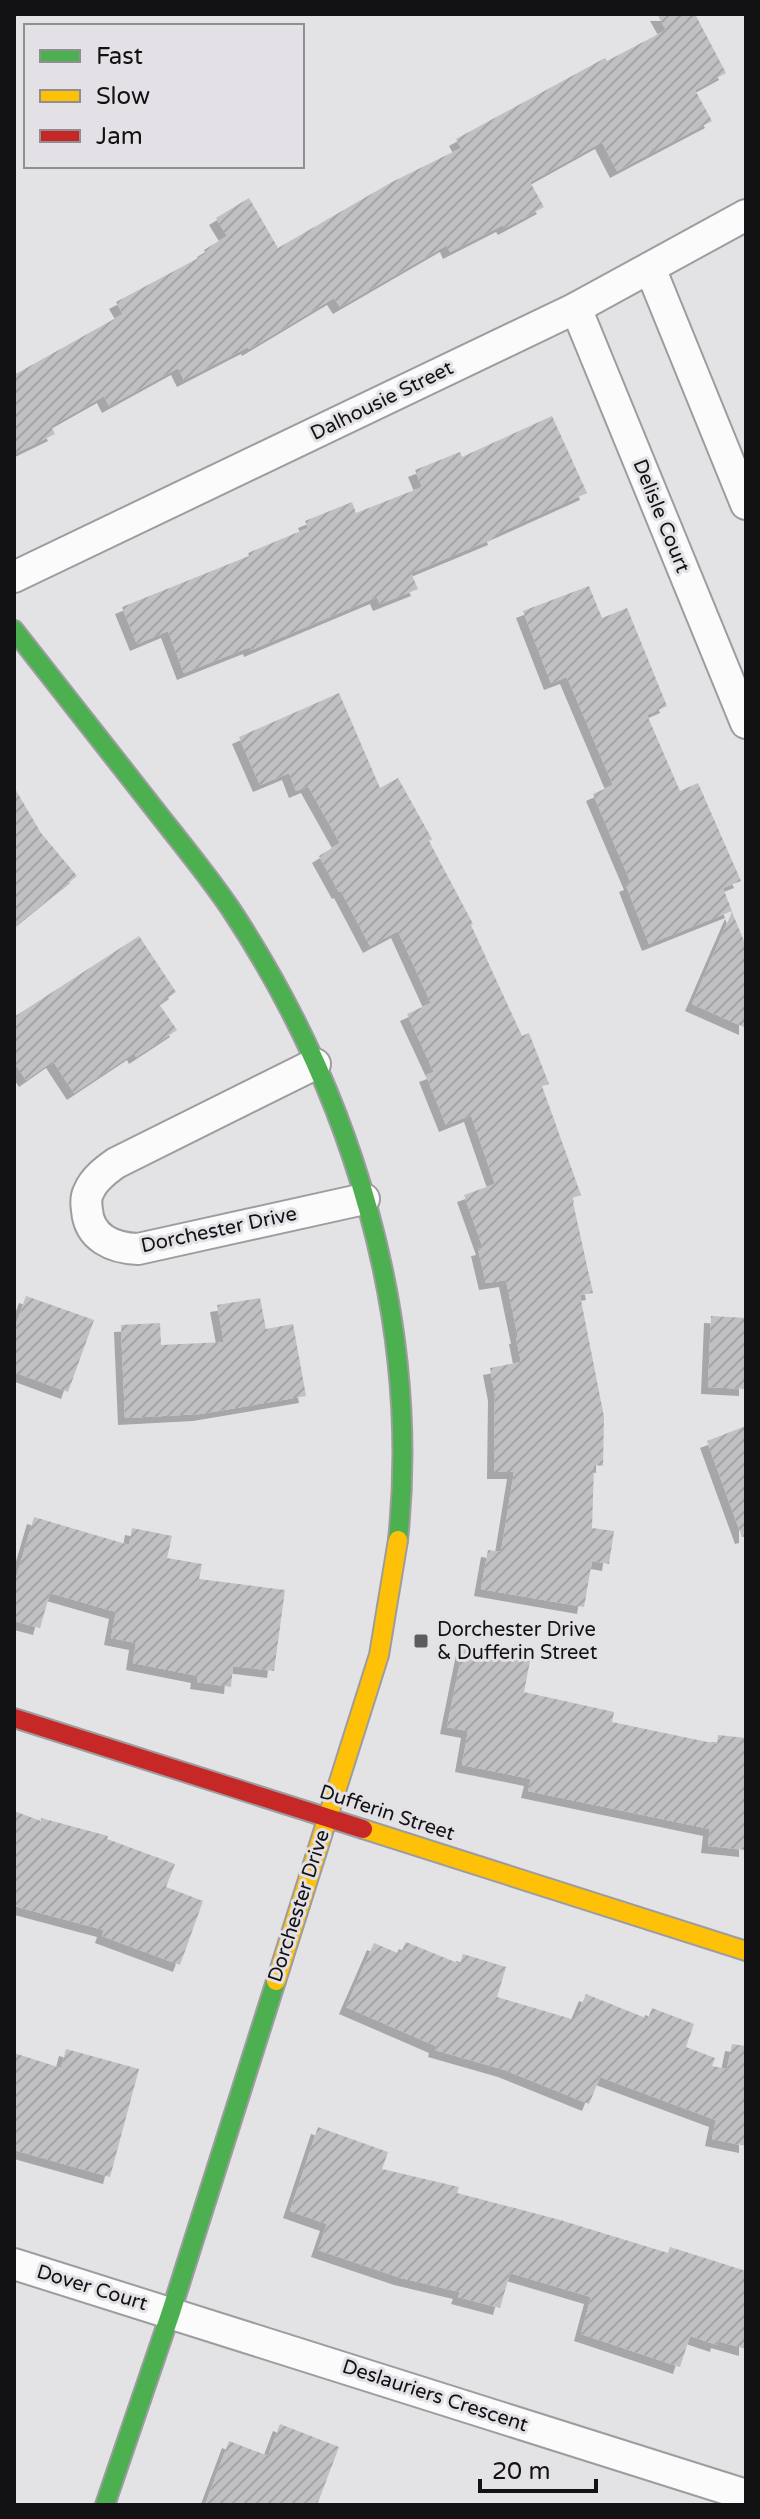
<svg xmlns="http://www.w3.org/2000/svg" width="760" height="2519" viewBox="0 0 760 2519" font-family="'Varela Round',sans-serif">
	<defs>
		<pattern id="building-hatch" width="6" height="6" patternUnits="userSpaceOnUse" patternTransform="scale(2)"><rect width="6" height="6" fill="#c0bfc1"/><path d="M-1 1l2-2M0 6l6-6M5 7l2-2" fill="none" stroke="#a4a3a5"/></pattern>
		<filter id="shadow"><feDropShadow dx="-7" dy="7" stdDeviation="0" flood-color="#0004"/></filter>
	</defs>
	<rect width="100%" height="100%" fill="#e3e2e5"/>
	<g fill="url(#building-hatch)" filter="url(#shadow)">
		<polygon points="657,14 695,14 726,73 695,90 712,121 617,171 602,142 530,182 544,207 505,228 503,225 450,252 447,245 340,307 334,298 249,349 248,347 184,380 178,368 109,406 104,396 51,426 55,434 14,454 14,375 123,314 116,302 206,254 204,250 227,236 216,218 249,198 278,248 392,182 461,148 456,139 605,58 607,61 666,30"/>
		<polygon points="552,416 587,493 494,535 495,538 411,573 418,589 380,604 377,597 251,650 250,647 184,673 168,631 137,644 122,607 249,556 248,553 308,528 305,521 352,502 356,513 422,487 415,470 460,452 462,457"/>
		<polygon points="589,586 602,618 627,608 667,706 647,715 680,791 698,783 741,881 723,888 732,911 649,944 626,885 631,883 593,794 613,785 567,677 551,683 523,611"/>
		<polygon points="339,693 380,788 398,778 432,839 429,841 473,924 471,925 522,1036 529,1033 549,1084 542,1086 581,1195 572,1198 593,1293 580,1295 604,1417 603,1466 594,1465 592,1528 614,1531 609,1564 592,1561 584,1607 481,1589 488,1550 501,1552 514,1472 494,1472 495,1394 490,1368 521,1362 516,1337 518,1337 506,1280 486,1283 478,1249 483,1248 464,1195 495,1184 471,1115 446,1125 426,1075 434,1072 407,1014 431,1003 398,931 370,946 341,891 339,892 319,856 340,843 308,786 296,791 289,773 260,785 239,737"/>
		<polygon points="14,787 41,833 77,876 14,927"/>
		<polygon points="732,912 746,946 746,1028 692,1004"/>
		<polygon points="139,936 176,992 159,1004 177,1030 136,1057 134,1053 74,1093 53,1061 26,1080 14,1062 14,1017"/>
		<polygon points="26,1296 94,1320 68,1392 14,1372 14,1330"/>
		<polygon points="260,1298 266,1329 293,1324 306,1396 200,1414 125,1418 121,1325 160,1323 161,1345 224,1342 217,1305"/>
		<polygon points="711,1316 746,1318 746,1389 708,1387"/>
		<polygon points="746,1426 746,1536 742,1537 707,1441"/>
		<polygon points="34,1517 129,1545 132,1528 172,1536 167,1558 202,1564 199,1579 285,1590 274,1671 233,1666 231,1687 197,1682 198,1676 133,1663 136,1643 111,1638 116,1612 50,1593 40,1628 14,1621 14,1585"/>
		<polygon points="463,1648 530,1661 524,1692 614,1712 612,1722 717,1744 718,1735 746,1738 746,1850 708,1846 710,1829 528,1791 531,1779 462,1765 468,1731 447,1727"/>
		<polygon points="14,1811 41,1821 41,1818 108,1836 107,1839 175,1864 166,1887 203,1901 180,1965 102,1936 104,1930 14,1906"/>
		<polygon points="406,1942 460,1964 463,1954 506,1967 497,1997 575,2020 586,1994 648,2019 652,2008 694,2024 686,2047 715,2058 712,2066 727,2069 732,2044 746,2046 746,2146 712,2139 716,2120 600,2077 589,2104 505,2070 435,2050 436,2046 346,2007 374,1943 400,1954"/>
		<polygon points="66,2049 139,2069 110,2177 14,2150 14,2053 61,2068"/>
		<polygon points="318,2127 388,2152 382,2169 459,2187 457,2193 560,2220 668,2253 670,2247 746,2271 746,2349 718,2341 717,2345 690,2336 680,2367 581,2334 591,2297 510,2273 500,2308 458,2297 460,2292 401,2278 318,2250 327,2224 290,2211"/>
		<polygon points="280,2424 339,2447 317,2505 205,2505 229,2441 268,2456"/>
	</g>
	<g fill="none" stroke-linecap="round" stroke-linejoin="round">
		<g stroke="#9d9d9f" stroke-width="34">
			<g id="street">
				<polyline points="650,268 746,504"/>
				<polyline points="576,308 746,723"/>
				<polyline points="14,577 576,308 746,215"/>
				<path d="M315 1064 116 1163C106 1170 94 1179 89 1191 86 1196 86 1204 87 1210 89 1238 113 1248 138 1249L364 1199"/>
				<polyline points="14,2264 746,2495"/>
			</g>
		</g>
		<g stroke="#9d9d9f" stroke-width="22">
			<g id="fast">
				<path d="M14 630C59 687 104 745 149 802 176 837 205 871 230 908 352 1092 421 1319 398 1540"/>
				<polyline points="105,2505 171,2312 276,1981"/>
			</g>
		</g>
		<g stroke="#9d9d9f" stroke-width="22">
			<g id="slow">
				<polyline points="363,1829 746,1951"/>
				<polyline points="276,1981 379,1655 398,1540"/>
			</g>
		</g>
		<g stroke="#9d9d9f" stroke-width="22">
			<polyline id="jam" points="14,1718 363,1829"/>
		</g>
		<use href="#street" stroke="#fbfbfb" stroke-width="30"/>
		<use href="#fast" stroke="#4caf50" stroke-width="18"/>
		<use href="#slow" stroke="#ffc107" stroke-width="18"/>
		<use href="#jam" stroke="#c62828" stroke-width="18"/>
	</g>
	<rect fill="#5b5a5c" stroke="#e3e1e6" stroke-width="3" x="413" y="1633" width="16" height="16" rx="4"/>
	<g text-anchor="middle" dominant-baseline="central" stroke-width="6" stroke-linejoin="round" paint-order="stroke">
		<g font-size="20" fill="#121113" stroke="#e3e1e6">
			<text transform="translate(382 401) rotate(-26)">Dalhousie Street</text>
			<text transform="translate(661 516) rotate(68)">Delisle Court</text>
			<text transform="translate(219 1230) rotate(-12)">Dorchester Drive</text>
			<text transform="translate(387 1813) rotate(18)">Dufferin Street</text>
			<text transform="translate(299 1906) rotate(-72)">Dorchester Drive</text>
			<text transform="translate(92 2288) rotate(17)">Dover Court</text>
			<text transform="translate(435 2396) rotate(18)">Deslauriers Crescent</text>
		</g>
		<g font-size="20" fill="#121113" stroke="#e3e1e6" text-anchor="start">
			<text x="437" y="1630">Dorchester Drive<tspan x="437" dy="23">&amp; Dufferin Street</tspan></text>
		</g>
	</g>
	<rect width="760" height="2519" fill="none" stroke="#121113" stroke-width="32"/>
	<rect x="24" y="24" width="280" height="144" fill="#e3e1e6" stroke="#8f8e92" stroke-width="2"/>
	<rect x="40" y="50" width="40" height="12" fill="#4caf50" stroke="#8f8e92" stroke-width="2"/>
	<text x="96" y="64" font-size="24" fill="#121113">Fast</text>
	<rect x="40" y="90" width="40" height="12" fill="#ffc107" stroke="#8f8e92" stroke-width="2"/>
	<text x="96" y="104" font-size="24" fill="#121113">Slow</text>
	<rect x="40" y="130" width="40" height="12" fill="#c62828" stroke="#8f8e92" stroke-width="2"/>
	<text x="96" y="144" font-size="24" fill="#121113">Jam</text>
	<path d="M480 2479v12h116v-12" fill="none" stroke="#121113" stroke-width="4"/>
	<text x="492" y="2479" font-size="24" fill="#121113" stroke="#e3e1e6" stroke-width="6" paint-order="stroke">20 m</text>
</svg>
